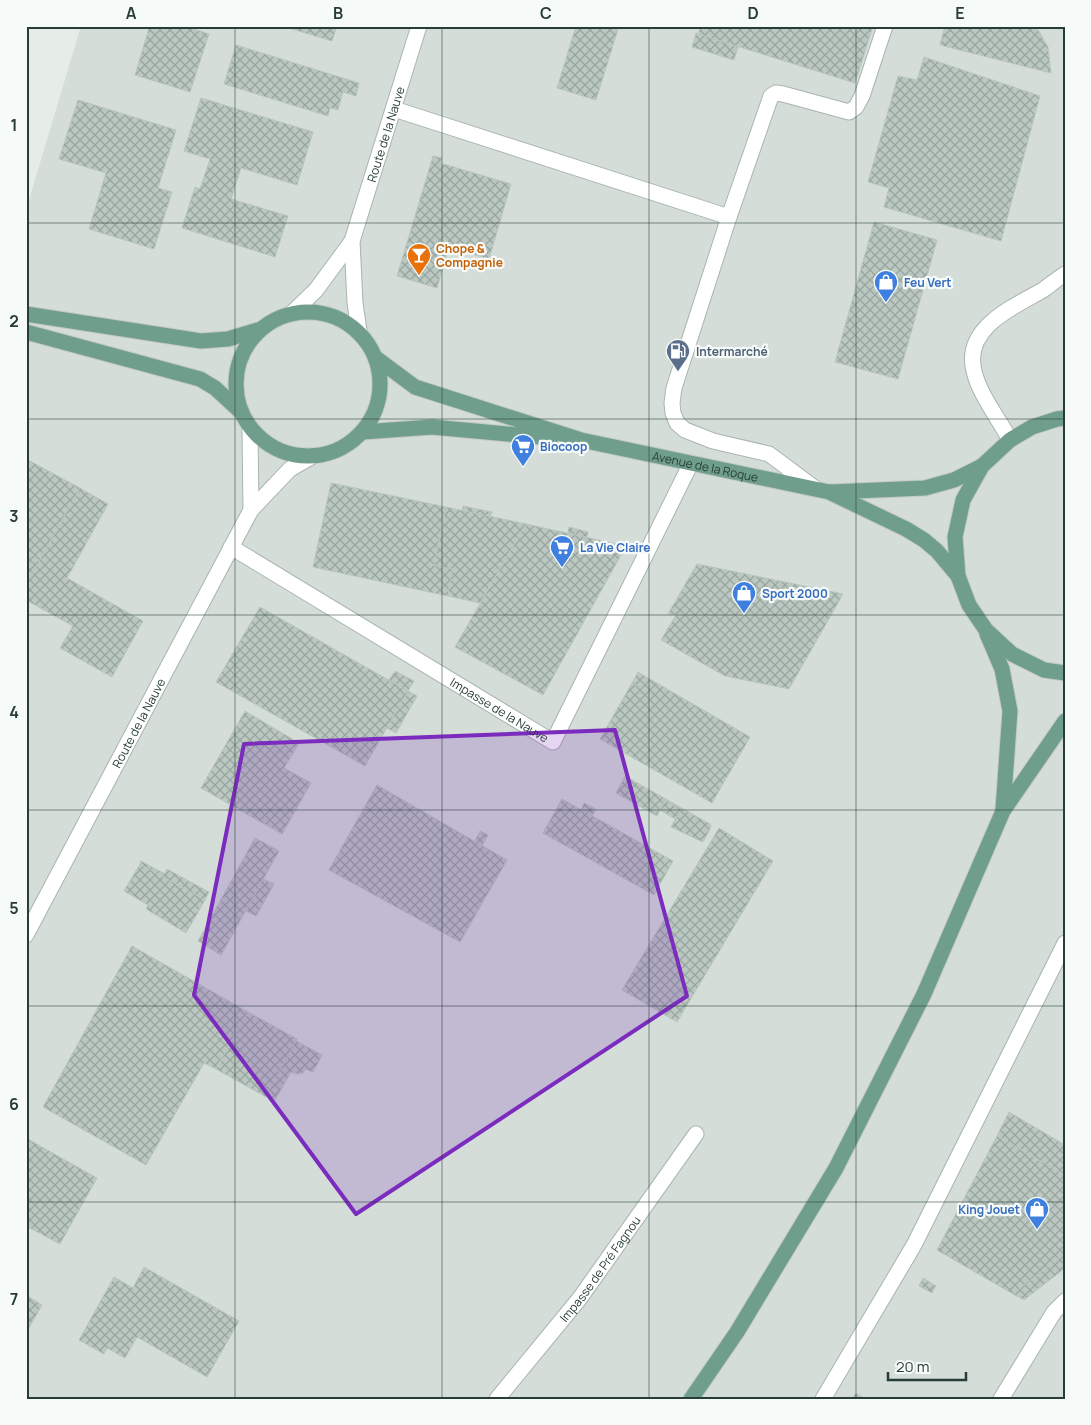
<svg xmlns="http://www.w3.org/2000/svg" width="1091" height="1425" viewBox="0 0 1091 1425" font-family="Manrope,sans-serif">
	<defs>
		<pattern id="building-cross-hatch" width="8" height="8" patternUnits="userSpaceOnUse" patternTransform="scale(1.25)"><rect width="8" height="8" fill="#bbc8c2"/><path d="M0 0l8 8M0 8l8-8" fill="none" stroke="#98a49e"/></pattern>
	</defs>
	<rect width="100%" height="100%" fill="#e6ede9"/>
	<polygon fill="#d4ddd8" points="81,26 1065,26 1065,1399 26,1399 26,210"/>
	<g fill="url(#building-cross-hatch)" stroke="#b9c6bf">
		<polygon points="184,26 209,34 190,92 135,75 149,28 145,26"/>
		<polygon points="282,26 337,26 332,41"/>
		<polygon points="576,26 619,26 596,100 557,88"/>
		<polygon points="701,26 873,26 855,83 698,34"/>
		<polygon points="945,26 1030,26 1037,28 1048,47 1051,73 940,45"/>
		<polygon points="696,33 738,47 734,60 692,47"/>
		<polygon points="236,45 359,83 356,96 343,92 338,110 330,108 328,116 224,84"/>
		<polygon points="924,57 1040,96 1001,241 884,207 889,188 868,182 898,76 917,80"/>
		<polygon points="201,98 313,132 297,185 241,168 231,199 288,216 275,257 182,228 195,187 200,189 210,159 184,151"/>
		<polygon points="78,100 176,130 158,188 172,192 154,249 89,229 106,173 59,159"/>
		<polygon points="433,156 442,158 440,163 511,184 489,259 449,247 437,288 397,276"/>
		<polygon points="874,222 937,240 898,379 835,362"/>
		<polygon points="26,459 80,488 26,585"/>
		<polygon points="331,483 446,507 434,565 452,569 448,596 313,567"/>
		<polygon points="80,488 108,504 67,578 143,621 112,677 60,648 73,626 26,600 26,585"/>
		<polygon points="463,506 492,512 490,517 462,511"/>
		<polygon points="446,507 526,524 480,603 448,596 452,569 434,565"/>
		<polygon points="526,524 626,546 543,695 455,647"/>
		<polygon points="569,527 588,532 587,537 568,533"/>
		<polygon points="697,564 843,594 789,689 725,676 661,640 676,615 668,614"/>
		<polygon points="260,607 408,691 365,766 216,682"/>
		<polygon points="395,671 414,681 408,691 389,680"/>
		<polygon points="638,672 648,678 641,688 632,683"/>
		<polygon points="648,678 750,737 712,803 600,739 632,683 641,688"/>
		<polygon points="408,691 417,696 396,733 387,728"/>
		<polygon points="245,711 299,743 284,768 311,783 282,834 201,788"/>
		<polygon points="625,776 710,824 711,827 703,842 671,827 681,809 665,800 657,816 616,793"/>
		<polygon points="377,785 507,860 460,942 329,870"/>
		<polygon points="562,799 673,861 654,895 543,833"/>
		<polygon points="665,800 681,809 675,819 660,810"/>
		<polygon points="584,803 596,809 592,816 581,810"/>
		<polygon points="719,828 773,861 677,1022 622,990"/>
		<polygon points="480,831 488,835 482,846 475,841"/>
		<polygon points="255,838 279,851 221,955 198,941"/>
		<polygon points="141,861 165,874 167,869 209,892 205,900 140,864"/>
		<polygon points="140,864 205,900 186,933 146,909 148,905 124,891"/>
		<polygon points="263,879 274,884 256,916 246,911"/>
		<polygon points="132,946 248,1012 216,1069 204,1063 146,1165 43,1107"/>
		<polygon points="248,1012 297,1039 266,1097 216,1069"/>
		<polygon points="296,1041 322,1055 313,1072 305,1069 303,1073 296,1074 291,1072 275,1100 266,1096"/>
		<polygon points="1009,1112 1065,1145 1065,1175 997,1136"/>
		<polygon points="997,1136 1065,1175 1065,1253 1013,1294 937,1250"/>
		<polygon points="26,1138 97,1178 60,1244 26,1226"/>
		<polygon points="1065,1253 1065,1268 1024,1300 1013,1294"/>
		<polygon points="144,1267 239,1321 207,1377 137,1337 125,1358 107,1348 104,1354 79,1340 114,1277 133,1288"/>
		<polygon points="923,1278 936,1286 932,1293 919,1286"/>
		<polygon points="26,1295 42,1305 26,1333"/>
		<polygon points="856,1393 865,1399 852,1399"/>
	</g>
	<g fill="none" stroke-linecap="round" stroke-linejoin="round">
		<g stroke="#a9b5af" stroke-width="17">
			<g id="minor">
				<polyline points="394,109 729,217"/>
				<polyline points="352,241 355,303 359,331"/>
				<path id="s1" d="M292 313 316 290 352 241 419 26"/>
				<polyline points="250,428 251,510"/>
				<path d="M1010 440C999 419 979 394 974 371 963 328 1013 307 1043 290 1050 285 1057 279 1065 274"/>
				<polyline points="816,489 769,454 713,441 685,430 677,423 673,413 672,403 674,388 729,217 771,96 776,93 783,94 849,112 856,107 862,96 885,26"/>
				<path id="s2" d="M231 547 553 742 691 463"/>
				<path id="s3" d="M26 935 251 510 290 469 311 457"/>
				<path id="s4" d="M497 1399 580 1298 696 1134"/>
				<polyline points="823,1399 914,1245 1065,943"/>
				<polyline points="1001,1399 1054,1312 1065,1301"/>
			</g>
		</g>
		<g stroke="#c3c9c6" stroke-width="17">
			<g id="major">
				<circle cx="308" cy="384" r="72"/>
				<polyline points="26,314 201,341 228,339 258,330"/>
				<polyline points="26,332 200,379 215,388 241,412"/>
				<path id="s5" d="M376 358 415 387 581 440 829 492 906 529 924 540 937 551 958 576"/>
				<polyline points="1065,418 1057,419 1032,427 1010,440 982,466 963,500 955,537 958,576 969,605 986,630 1012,654 1044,670 1065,673"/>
				<polyline points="363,432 432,427 551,438"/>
				<polyline points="830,492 925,488 954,480 982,466"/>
				<polyline points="987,634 1002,669 1010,711 1003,809"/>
				<polyline points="691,1399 737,1332 836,1168 924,994 1003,811 1065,721"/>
			</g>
		</g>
		<use href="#minor" stroke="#fff" stroke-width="15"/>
		<use href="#major" stroke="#709e8c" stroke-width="15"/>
	</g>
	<path fill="#7b2cbf" fill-opacity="0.2" stroke="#7b2cbf" stroke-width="4" stroke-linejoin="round" d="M615 730 687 996 356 1214 194 995 244 744Z"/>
	<path fill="none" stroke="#273d35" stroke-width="1" stroke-opacity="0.55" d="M235 26V1399M442 26V1399M649 26V1399M856 26V1399M26 223H1065M26 419H1065M26 615H1065M26 810H1065M26 1006H1065M26 1202H1065"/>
	<defs>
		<g id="bar-pin" transform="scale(1.25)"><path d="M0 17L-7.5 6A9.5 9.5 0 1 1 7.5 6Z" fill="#e8710a" stroke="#f6faf8"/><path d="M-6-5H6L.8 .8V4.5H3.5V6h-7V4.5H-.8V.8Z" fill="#fff"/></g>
		<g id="shop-pin" transform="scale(1.25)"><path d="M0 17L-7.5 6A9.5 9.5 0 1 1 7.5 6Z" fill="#3f7fe0" stroke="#f6faf8"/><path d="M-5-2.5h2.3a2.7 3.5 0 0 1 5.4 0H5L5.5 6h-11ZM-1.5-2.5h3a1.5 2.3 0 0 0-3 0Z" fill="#fff"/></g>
		<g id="fuel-pin" transform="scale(1.25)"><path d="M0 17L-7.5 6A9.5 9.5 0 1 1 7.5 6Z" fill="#5c6f8a" stroke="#f6faf8"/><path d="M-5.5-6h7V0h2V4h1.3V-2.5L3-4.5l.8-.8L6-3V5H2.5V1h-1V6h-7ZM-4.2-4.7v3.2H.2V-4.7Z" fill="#fff"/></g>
		<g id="supermarket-pin" transform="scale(1.25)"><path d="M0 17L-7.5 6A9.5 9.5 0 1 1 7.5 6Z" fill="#3f7fe0" stroke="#f6faf8"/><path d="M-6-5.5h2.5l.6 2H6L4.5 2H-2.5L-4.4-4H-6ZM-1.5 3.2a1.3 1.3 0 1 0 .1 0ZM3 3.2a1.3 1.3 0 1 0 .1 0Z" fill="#fff"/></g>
	</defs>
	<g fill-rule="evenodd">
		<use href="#bar-pin" x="419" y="255"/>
		<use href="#shop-pin" x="886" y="282"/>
		<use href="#fuel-pin" x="678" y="351"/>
		<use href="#supermarket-pin" x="523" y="446"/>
		<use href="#supermarket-pin" x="562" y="547"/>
		<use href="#shop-pin" x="744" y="593"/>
		<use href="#shop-pin" x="1037" y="1209"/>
	</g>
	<g text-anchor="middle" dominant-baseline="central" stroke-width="4.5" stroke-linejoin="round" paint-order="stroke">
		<g font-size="12" fill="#273d35" stroke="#f6faf8">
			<text stroke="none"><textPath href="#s1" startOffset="206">Route de la Nauve</textPath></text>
			<text stroke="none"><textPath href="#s5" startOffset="350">Avenue de la Roque</textPath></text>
			<text stroke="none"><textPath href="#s2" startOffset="314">Impasse de la Nauve</textPath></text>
			<text stroke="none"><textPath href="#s3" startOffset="240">Route de la Nauve</textPath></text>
			<text stroke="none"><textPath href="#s4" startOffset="166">Impasse de Pré Fagnou</textPath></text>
		</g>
		<g font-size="12" font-weight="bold" fill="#c56008" stroke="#f6faf8" text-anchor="start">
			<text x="436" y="248">Chope &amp;<tspan x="436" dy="14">Compagnie</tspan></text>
		</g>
		<g font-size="12" font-weight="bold" fill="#366cbe" stroke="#f6faf8" text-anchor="start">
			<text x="904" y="282">Feu Vert</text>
			<text x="540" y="446">Biocoop</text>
			<text x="580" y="547">La Vie Claire</text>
			<text x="762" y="593">Sport 2000</text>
			<text x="1020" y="1209" text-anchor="end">King Jouet</text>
		</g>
		<g font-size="12" font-weight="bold" fill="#4e5e75" stroke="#f6faf8" text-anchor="start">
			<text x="696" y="351">Intermarché</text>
		</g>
	</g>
	<rect width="1091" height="1425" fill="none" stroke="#f6faf8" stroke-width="55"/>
	<path d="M888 1372v8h78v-8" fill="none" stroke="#273d35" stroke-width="2.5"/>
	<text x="896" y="1372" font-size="15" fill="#273d35" stroke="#f6faf8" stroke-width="4" paint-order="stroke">20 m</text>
	<rect x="28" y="28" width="1036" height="1370" fill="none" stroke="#273d35" stroke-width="2"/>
	<g font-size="16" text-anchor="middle" font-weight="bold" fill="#273d35">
		<text x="131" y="19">A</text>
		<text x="338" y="19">B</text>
		<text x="546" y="19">C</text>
		<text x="753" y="19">D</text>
		<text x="960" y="19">E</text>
		<text x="14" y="131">1</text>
		<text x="14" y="327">2</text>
		<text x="14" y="522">3</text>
		<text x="14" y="718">4</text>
		<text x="14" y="914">5</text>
		<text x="14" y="1110">6</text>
		<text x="14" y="1305">7</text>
	</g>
</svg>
